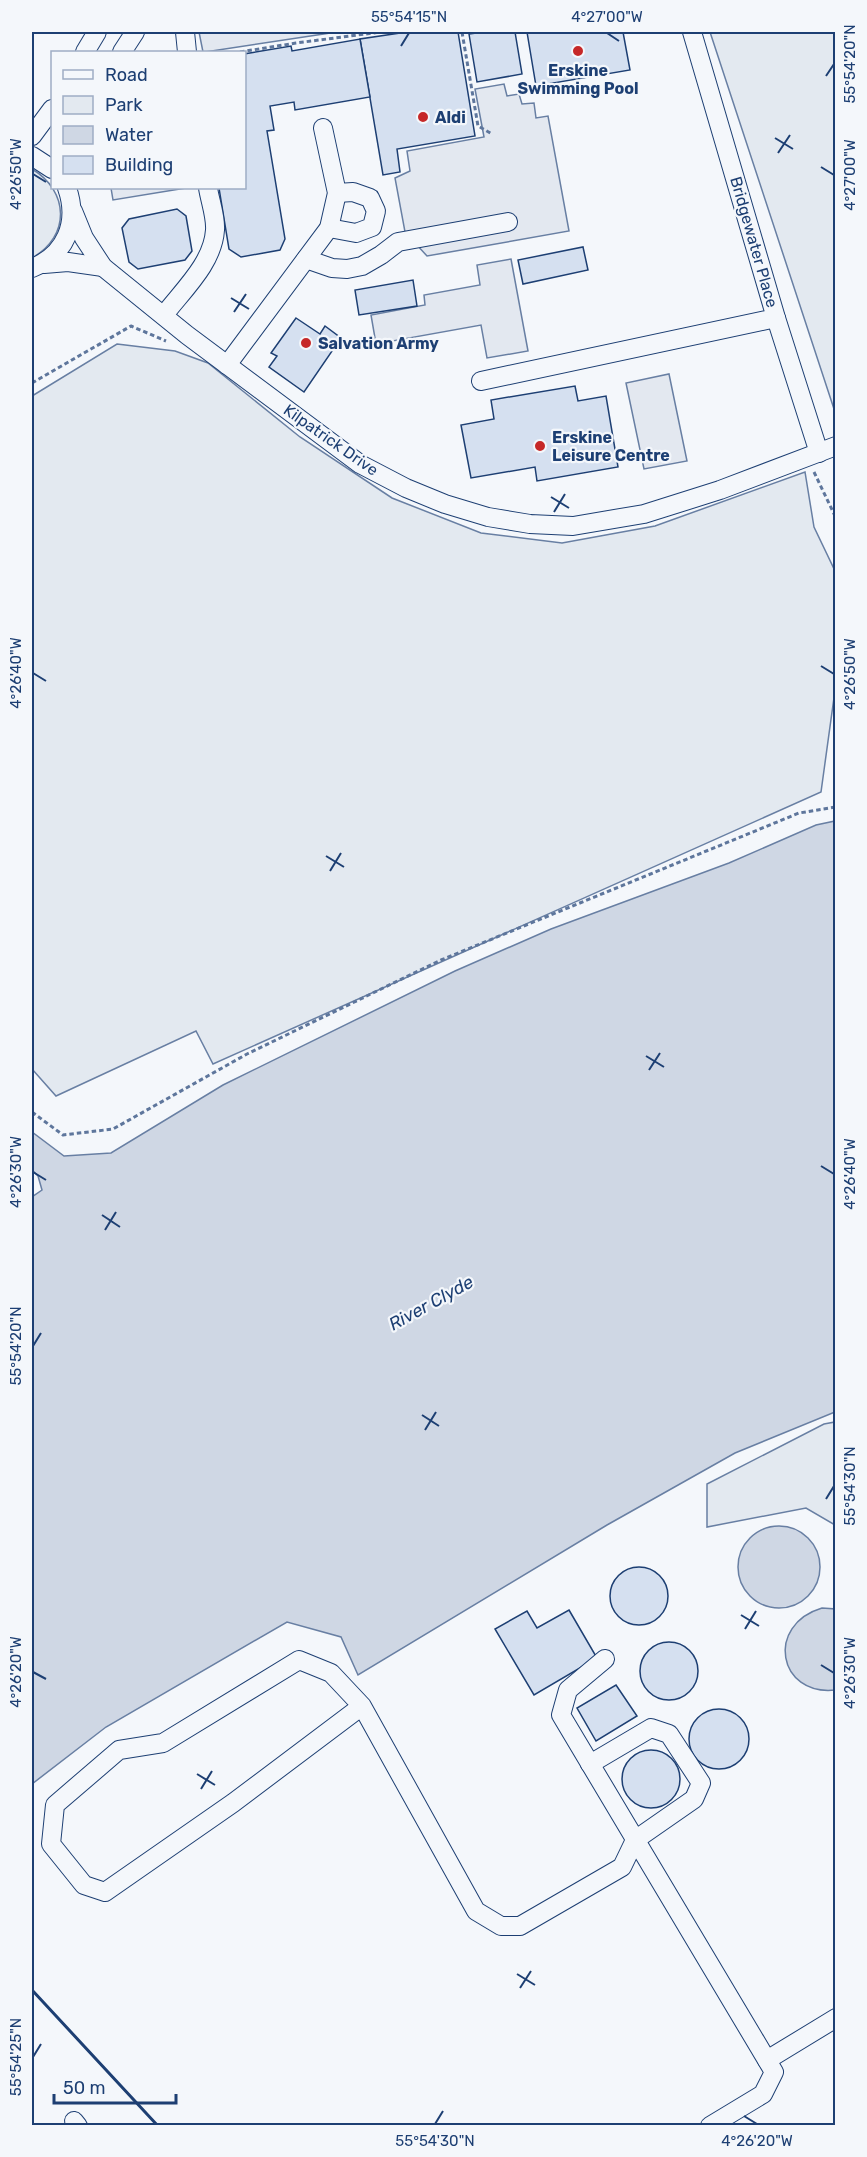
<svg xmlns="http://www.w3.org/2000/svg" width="867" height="2157" viewBox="0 0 867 2157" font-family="Rubik,sans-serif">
	<rect width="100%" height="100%" fill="#f4f7fb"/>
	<g fill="#e3e9f0" stroke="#687fa3" stroke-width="1.5">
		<polygon points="710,32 835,32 835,412"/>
		<path d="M32 169C69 191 71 236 32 258Z"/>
		<polygon points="117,344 175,351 208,363 300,437 392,498 481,533 562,543 655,526 805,472 814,527 835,571 836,683 821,792 213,1064 196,1031 56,1096 32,1069 32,396"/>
		<polygon points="835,1422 835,1525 806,1508 707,1527 707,1484 824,1424"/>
	</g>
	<g fill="#e3e8f0" stroke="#687fa3" stroke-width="1.5">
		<polygon points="199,32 337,32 205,52 203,52"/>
		<polygon points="504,84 507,96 519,94 522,104 534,103 536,118 548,116 569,231 427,256 405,232 395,178 410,171 407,151 484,137 475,89"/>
		<polygon points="111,188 186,188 113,200"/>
		<polygon points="511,259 528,351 487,358 481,325 376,344 371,315 425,305 424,295 480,285 477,265"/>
		<polygon points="669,374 687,461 644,469 626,383"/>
	</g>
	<g fill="#cfd7e4" stroke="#687fa3" stroke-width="1.5">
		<polygon points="835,821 835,1412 735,1453 607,1525 358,1675 341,1637 287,1622 106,1727 32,1784 32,1197 42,1190 38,1176 32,1170 32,1132 64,1156 111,1153 223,1085 455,971 551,929 729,863 816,825"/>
		<circle cx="779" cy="1567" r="41"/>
		<path d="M822 1608 836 1609 835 1690C778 1696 765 1625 822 1608Z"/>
	</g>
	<g fill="#d5e0f0" stroke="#1d3f73" stroke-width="1.5">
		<polygon points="407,32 458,32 475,136 397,149 400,172 383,175 360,39"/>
		<polygon points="484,32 515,32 522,74 477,82 469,34"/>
		<polygon points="527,32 623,32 630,70 536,86"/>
		<polygon points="360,39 370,97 295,110 294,102 270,106 274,130 267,131 285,239 280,250 241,257 229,249 219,188 244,188 244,54 291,46 292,51"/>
		<polygon points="177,209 186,216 192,251 185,260 138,269 129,262 122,228 129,219"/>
		<polygon points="583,247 588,270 523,284 518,260"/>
		<polygon points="413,280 417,306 359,315 355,290"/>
		<polygon points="296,318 320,334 325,326 341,338 304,392 269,367 277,356 271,353"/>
		<polygon points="575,386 578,401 606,396 618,467 537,481 535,467 471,478 461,425 494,419 491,400"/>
		<circle cx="639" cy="1596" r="29"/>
		<polygon points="569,1610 597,1658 534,1695 495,1629 527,1611 537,1628"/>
		<circle cx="669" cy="1671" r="29"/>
		<polygon points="616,1685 637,1716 596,1741 577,1708"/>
		<circle cx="719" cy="1739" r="30"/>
		<circle cx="651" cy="1779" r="29"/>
	</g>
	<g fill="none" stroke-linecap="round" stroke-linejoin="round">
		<g stroke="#1d3f73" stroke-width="20">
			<g id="minor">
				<polyline points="185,32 187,52"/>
				<polyline points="692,32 776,318 819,453"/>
				<polyline points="85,52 97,32"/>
				<polyline points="122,52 135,32"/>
				<polyline points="32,136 52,109"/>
				<polyline points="32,156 52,169"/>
				<polyline points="73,211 84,238 103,267 187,335 360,464 406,488 445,504 488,517 530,524 573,526 644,514 720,490 836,446"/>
				<polyline points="329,228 356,233 372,227 376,211 370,198 353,192 337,193"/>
				<polyline points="306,259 332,268 347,269 362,266 381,255 398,242 508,222"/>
				<polyline points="44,264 68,262 103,267"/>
				<path d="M32 268C66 255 79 222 67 188"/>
				<path d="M164 315C183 290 213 263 215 230 216 217 210 201 208 188"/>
				<polyline points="227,365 329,228 337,193 323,128"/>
				<polyline points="481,381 776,318"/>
				<polyline points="605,1659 568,1690 561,1715 774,2072 763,2094 710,2126"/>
				<polyline points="362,1706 233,1803 105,1892 84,1885 51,1844 55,1805 119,1750 163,1743 299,1660 331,1673 362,1706 476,1911 501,1926 520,1926 622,1867 635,1840 694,1799 701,1783 669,1734 651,1728 590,1764"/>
				<polyline points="767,2060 836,2018"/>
				<polyline points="74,2121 78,2126"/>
			</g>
		</g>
		<g stroke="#5e769c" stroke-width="3" stroke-dasharray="4.5 3" stroke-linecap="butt">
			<polyline points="462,32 478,126 492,134"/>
			<polyline points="240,52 296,43 381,32"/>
			<polyline points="32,383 131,326 166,341"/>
			<polyline points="814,472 836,518"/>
			<polyline points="32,1112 63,1135 113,1129 247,1054 441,960 799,813 836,807"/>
		</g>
		<use href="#minor" stroke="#f4f7fb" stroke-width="18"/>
		<polyline stroke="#1d3f73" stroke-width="3" points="32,1990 158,2126"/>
	</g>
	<path fill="none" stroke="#1d3f73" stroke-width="2" d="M607 33 619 41M401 46 409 33M826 76 834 64M775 138 793 149M778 153 790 135M821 167 834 175M33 174 46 182M231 298 249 309M234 312 246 294M551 497 569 508M554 512 565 494M821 666 834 674M33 673 46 681M326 856 344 867M330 871 341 853M646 1056 664 1067M649 1070 660 1053M821 1166 834 1174M33 1172 46 1180M102 1215 120 1227M105 1230 116 1212M33 1346 41 1333M422 1415 439 1426M425 1430 436 1412M826 1499 834 1486M741 1615 759 1626M745 1629 756 1611M821 1665 834 1673M33 1672 46 1679M197 1774 215 1785M201 1789 212 1771M517 1974 535 1985M520 1988 531 1971M33 2057 41 2044M744 2116 757 2124M435 2124 443 2111"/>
	<g fill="#c62828" stroke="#f4f7fb" stroke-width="2">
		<circle cx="578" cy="51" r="6"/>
		<circle cx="423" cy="117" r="6"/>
		<circle cx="306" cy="343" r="6"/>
		<circle cx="540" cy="446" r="6"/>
	</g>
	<g text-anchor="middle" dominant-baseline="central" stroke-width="4.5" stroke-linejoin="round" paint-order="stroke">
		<g font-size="16" font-weight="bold" fill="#1d3f73" stroke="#f4f7fb" text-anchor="start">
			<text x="578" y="70" text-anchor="middle">Erskine<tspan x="578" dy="18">Swimming Pool</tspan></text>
			<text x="435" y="117">Aldi</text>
			<text x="318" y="343">Salvation Army</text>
			<text x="552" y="437">Erskine<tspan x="552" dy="18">Leisure Centre</tspan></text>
		</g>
		<g font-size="16" fill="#1d3f73" stroke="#f4f7fb">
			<text transform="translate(754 242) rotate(74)">Bridgewater Place</text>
			<text transform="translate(331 440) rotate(35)">Kilpatrick Drive</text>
		</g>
		<g font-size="18" font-style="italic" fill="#1d3f73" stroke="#f4f7fb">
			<text transform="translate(431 1303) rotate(-29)">River Clyde</text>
		</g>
	</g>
	<rect width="867" height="2157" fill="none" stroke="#f4f7fb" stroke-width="66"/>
	<rect x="51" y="51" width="195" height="138" fill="#f4f7fb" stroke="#9eadc5" stroke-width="1.5"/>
	<rect x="63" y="70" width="30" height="9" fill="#f4f7fb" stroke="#9eadc5" stroke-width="1.5"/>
	<text x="105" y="81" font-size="18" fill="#1d3f73">Road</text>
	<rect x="63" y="96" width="30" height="18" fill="#e3e9f0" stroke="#9eadc5" stroke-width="1.5"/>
	<text x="105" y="111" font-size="18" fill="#1d3f73">Park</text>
	<rect x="63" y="126" width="30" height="18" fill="#cfd7e4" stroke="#9eadc5" stroke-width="1.5"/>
	<text x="105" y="141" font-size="18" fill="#1d3f73">Water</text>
	<rect x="63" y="156" width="30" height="18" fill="#d5e0f0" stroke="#9eadc5" stroke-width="1.5"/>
	<text x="105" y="171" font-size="18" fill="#1d3f73">Building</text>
	<path d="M54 2094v9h122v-9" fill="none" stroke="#1d3f73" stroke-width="3"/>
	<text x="63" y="2094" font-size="18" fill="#1d3f73" stroke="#f4f7fb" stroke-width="4.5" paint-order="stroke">50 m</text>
	<rect x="33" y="33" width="801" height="2091" fill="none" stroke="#1d3f73" stroke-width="2"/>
	<g font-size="15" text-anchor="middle" fill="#1d3f73">
		<text x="409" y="22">55°54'15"N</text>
		<text x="607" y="22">4°27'00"W</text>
		<text transform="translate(850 64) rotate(-90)" y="5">55°54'20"N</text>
		<text transform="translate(16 174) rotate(-90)" y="5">4°26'50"W</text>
		<text transform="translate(850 175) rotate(-90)" y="5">4°27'00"W</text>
		<text transform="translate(16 673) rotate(-90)" y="5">4°26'40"W</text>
		<text transform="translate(850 674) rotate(-90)" y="5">4°26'50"W</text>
		<text transform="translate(16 1172) rotate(-90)" y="5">4°26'30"W</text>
		<text transform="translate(850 1174) rotate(-90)" y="5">4°26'40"W</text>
		<text transform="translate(16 1346) rotate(-90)" y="5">55°54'20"N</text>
		<text transform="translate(850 1486) rotate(-90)" y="5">55°54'30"N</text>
		<text transform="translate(16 1672) rotate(-90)" y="5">4°26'20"W</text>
		<text transform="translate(850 1673) rotate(-90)" y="5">4°26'30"W</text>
		<text transform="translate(16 2057) rotate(-90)" y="5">55°54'25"N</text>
		<text x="435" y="2146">55°54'30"N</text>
		<text x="757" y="2146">4°26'20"W</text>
	</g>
</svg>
